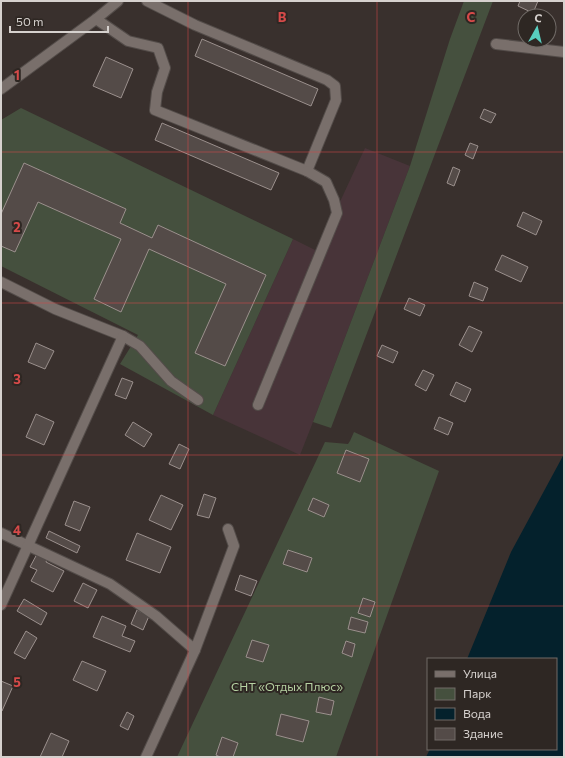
<svg xmlns="http://www.w3.org/2000/svg" width="565" height="758" viewBox="0 0 565 758" font-family="Commissioner,sans-serif">
	<rect width="100%" height="100%" fill="#39302d"/>
	<polygon fill="#483439" points="365,148 410,166 313,422 300,455 213,415 293,239 317,251"/>
	<g fill="#45503e">
		<polygon points="464,1 493,1 331,428 313,422 410,166 450,39"/>
		<polygon points="21,108 293,239 213,415 120,364 138,335 1,266 1,120"/>
		<polygon points="354,432 439,471 336,757 177,757 325,442 348,444 350,441"/>
	</g>
	<polygon fill="#04212c" points="564,454 564,757 426,757 430,749 556,749 556,659 467,659 511,552"/>
	<g fill="#544b48" stroke="#9b908d">
		<polygon points="520,1 538,1 533,13 518,6"/>
		<polygon points="202,39 318,89 311,106 195,56"/>
		<polygon points="106,57 133,69 121,98 93,86"/>
		<polygon points="484,109 496,114 491,123 480,118"/>
		<polygon points="162,123 279,173 271,190 155,140"/>
		<polygon points="470,143 478,146 473,159 465,155"/>
		<polygon points="24,163 126,209 120,223 152,238 158,225 266,275 225,366 195,353 226,284 149,249 121,312 94,299 121,239 38,202 15,252 1,246 1,214"/>
		<polygon points="453,167 460,170 454,186 447,183"/>
		<polygon points="523,212 542,221 536,235 517,226"/>
		<polygon points="502,255 528,267 521,282 495,270"/>
		<polygon points="474,282 488,288 483,301 469,296"/>
		<polygon points="409,298 425,305 420,316 404,309"/>
		<polygon points="469,326 482,332 472,352 459,345"/>
		<polygon points="36,343 54,351 45,369 28,362"/>
		<polygon points="382,345 398,352 393,363 377,356"/>
		<polygon points="423,370 434,375 426,391 415,385"/>
		<polygon points="122,378 133,382 126,399 115,395"/>
		<polygon points="456,382 471,389 465,402 450,395"/>
		<polygon points="36,414 54,422 44,445 26,437"/>
		<polygon points="439,417 453,423 448,435 434,429"/>
		<polygon points="133,422 152,434 144,447 125,435"/>
		<polygon points="179,444 189,449 180,469 169,464"/>
		<polygon points="346,450 369,459 360,482 337,473"/>
		<polygon points="204,494 216,498 209,518 197,515"/>
		<polygon points="161,495 183,505 171,530 149,520"/>
		<polygon points="313,498 329,505 324,517 308,510"/>
		<polygon points="74,501 90,507 80,531 65,525"/>
		<polygon points="49,531 80,546 77,553 46,538"/>
		<polygon points="137,533 171,547 160,573 126,560"/>
		<polygon points="288,550 312,558 307,572 283,564"/>
		<polygon points="37,554 47,559 46,562 64,571 53,592 31,581 37,570 30,567"/>
		<polygon points="240,575 257,581 251,596 235,590"/>
		<polygon points="83,583 97,590 88,608 74,601"/>
		<polygon points="363,598 375,602 370,617 358,613"/>
		<polygon points="24,599 47,613 41,625 17,611"/>
		<polygon points="137,610 149,616 143,630 131,624"/>
		<polygon points="102,616 126,626 122,636 135,641 130,652 93,637"/>
		<polygon points="351,617 368,622 365,633 348,629"/>
		<polygon points="26,631 37,638 25,659 14,653"/>
		<polygon points="252,640 269,645 263,662 246,657"/>
		<polygon points="346,641 355,644 352,657 342,653"/>
		<polygon points="82,661 106,671 97,691 73,680"/>
		<polygon points="1,681 13,686 2,711 1,710"/>
		<polygon points="319,697 334,701 331,715 316,712"/>
		<polygon points="127,712 134,716 128,730 120,726"/>
		<polygon points="281,714 309,721 303,742 276,735"/>
		<polygon points="51,733 69,741 62,757 40,757"/>
		<polygon points="222,737 238,743 233,757 220,757 216,755"/>
	</g>
	<g fill="none" stroke-linecap="round" stroke-linejoin="round">
		<g stroke="#534c49" stroke-width="12">
			<g id="minor">
				<polyline points="96,19 128,41 158,48 165,68 157,92 155,110 307,171 336,100 335,86 327,80 195,25 147,1"/>
				<polyline points="496,44 564,52"/>
				<polyline points="1,89 96,19 118,1"/>
				<polyline points="1,282 55,309 123,336 140,346 171,381 198,400"/>
				<polyline points="258,405 337,213 334,200 326,182 307,171"/>
				<polyline points="1,533 110,584 156,616 195,650"/>
				<polyline points="1,605 123,336"/>
				<polyline points="146,757 195,650 234,546 228,529"/>
			</g>
		</g>
		<use href="#minor" stroke="#796f6b" stroke-width="10"/>
	</g>
	<path fill="none" stroke="#d64a49" stroke-width="1" stroke-opacity="0.55" d="M188 1V757M377 1V757M1 152H564M1 303H564M1 455H564M1 606H564"/>
	<g text-anchor="middle" dominant-baseline="central" stroke-width="4" stroke-linejoin="round" paint-order="stroke">
		<g font-size="12" fill="#b6d1a2" stroke="#2e2723">
			<text x="287" y="686">СНТ «Отдых Плюс»</text>
		</g>
	</g>
	<g font-size="13" text-anchor="middle" font-weight="bold" fill="#d64a49" stroke="#2e2723" stroke-width="4" stroke-linejoin="round" paint-order="stroke">
		<text x="282" y="22">B</text>
		<text x="471" y="22">C</text>
		<text x="17" y="80">1</text>
		<text x="17" y="232">2</text>
		<text x="17" y="384">3</text>
		<text x="17" y="535">4</text>
		<text x="17" y="687">5</text>
	</g>
	<rect width="565" height="758" fill="none" stroke="#d6d1ce" stroke-width="4"/>
	<rect x="427" y="658" width="130" height="92" fill="#2e2723" stroke="#716b67"/>
	<rect x="435" y="671" width="20" height="6" fill="#796f6b" stroke="#716b67"/>
	<text x="463" y="678" font-size="12" fill="#d6d1ce">Улица</text>
	<rect x="435" y="688" width="20" height="12" fill="#45503e" stroke="#716b67"/>
	<text x="463" y="698" font-size="12" fill="#d6d1ce">Парк</text>
	<rect x="435" y="708" width="20" height="12" fill="#04212c" stroke="#716b67"/>
	<text x="463" y="718" font-size="12" fill="#d6d1ce">Вода</text>
	<rect x="435" y="728" width="20" height="12" fill="#544b48" stroke="#716b67"/>
	<text x="463" y="738" font-size="12" fill="#d6d1ce">Здание</text>
	<g transform="translate(537 28) rotate(8)"><circle r="19" fill="#2e2723" stroke="#716b67"/>
	<path d="M0-3L7 15L0 10L-7 15Z" fill="#58cebf"/>
	<text y="-6" font-size="11" font-weight="bold" text-anchor="middle" fill="#d6d1ce">С</text>
	</g>
	<path d="M10 26v6h98v-6" fill="none" stroke="#d6d1ce" stroke-width="2"/>
	<text x="16" y="26" font-size="12" fill="#d6d1ce" stroke="#2e2723" stroke-width="3" paint-order="stroke">50 m</text>
</svg>
